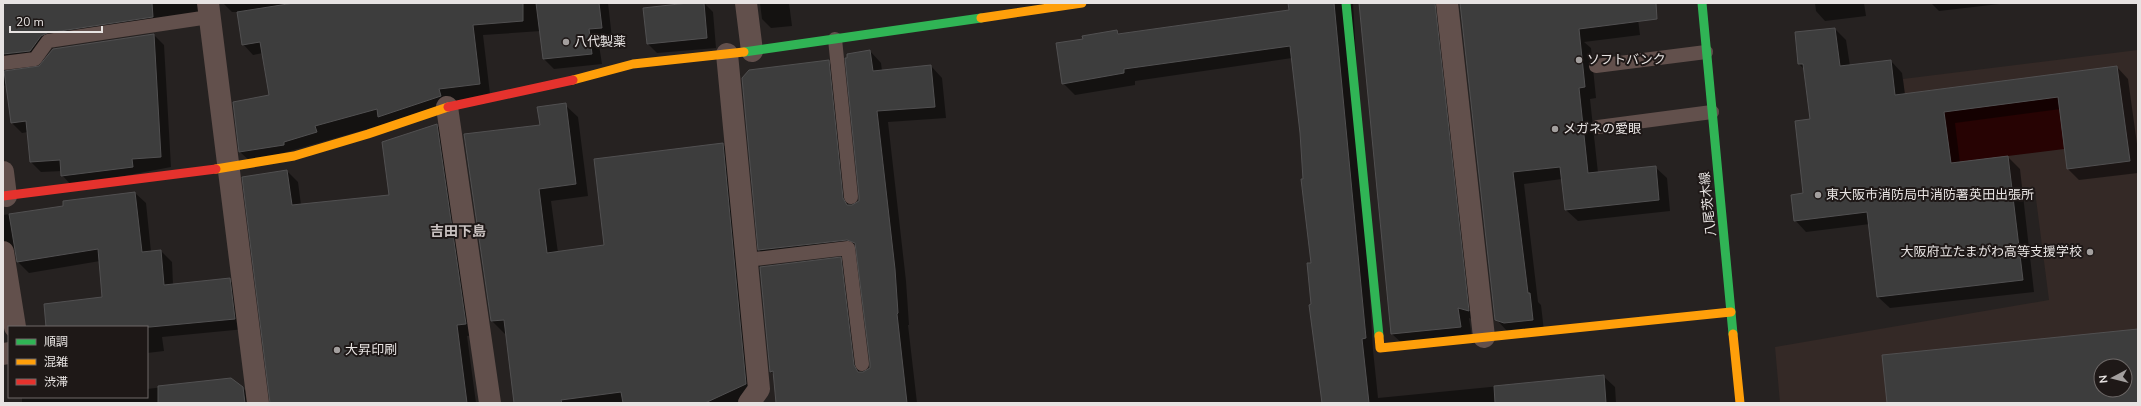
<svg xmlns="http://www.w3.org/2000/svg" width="2141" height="406" viewBox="0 0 2141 406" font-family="'Nunito Sans','Noto Sans JP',sans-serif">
	<rect width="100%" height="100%" fill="#262221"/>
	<path fill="#342926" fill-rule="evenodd" d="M2138 50V403H1780L1775 347 2049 300 2035 191 1916 204 1903 79ZM2101 366H2125V390H2101Z"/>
	<polygon fill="#270303" points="2058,97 2064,149 1951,163 1944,112"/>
	<g fill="#0007">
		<polygon points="3,3 214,3 206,15 57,43 8,67 6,71 36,68 154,35 164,45 171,167 72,186 62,175 62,171 41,172 31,162 28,132 22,133 12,123 7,85 3,86"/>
		<polygon points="223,3 608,3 612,38 598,39 602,64 554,69 544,59 541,31 483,35 490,94 251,162 240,152 234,103 270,96 263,53 253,55 243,44 238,12 232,12"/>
		<polygon points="698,3 704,3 713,12 716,48 657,53 648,44"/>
		<polygon points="760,3 789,3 792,26 771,28 762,19"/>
		<polygon points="1289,3 1353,3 1373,350 1378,398 1603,376 1615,387 1616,403 1323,403 1312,305 1312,264 1301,133 1292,58 1135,81 1135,85 1075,95 1063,83 1084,40 1117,31 1120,34 1290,11"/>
		<polygon points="1360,3 1454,3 1479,322 1469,318 1472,338 1404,345 1392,334"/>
		<polygon points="1461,3 1636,3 1640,35 1584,42 1591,48 1596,98 1590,99 1598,173 1655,167 1667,178 1670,211 1578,221 1566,210 1562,179 1524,184 1538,302 1541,305 1544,331 1507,331 1496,319"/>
		<polygon points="1815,3 1864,3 1866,16 1825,21 1816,11"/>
		<polygon points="1931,3 2008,3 1939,11"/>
		<polygon points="1835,29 1846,40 1850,66 1891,61 1902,73 1905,94 2117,67 2128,79 2138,151 2138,173 2079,180 2068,169 2061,109 1955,123 1960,163 2008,157 2020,169 2034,292 1890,308 1878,297 1870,224 1806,232 1795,220 1804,194 1811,120 1805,70 1799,64"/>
		<polygon points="870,51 881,63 882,71 931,66 942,78 946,118 888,122 906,281 909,325 908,325 917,403 777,403 774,375 771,372 761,268 840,258 852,270 864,373 871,368 871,363 857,251 771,261 759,250 828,61 840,73 853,206 859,201"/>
		<polygon points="565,105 578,117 588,196 551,201 558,253 605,245 723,144 735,157 758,396 745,403 515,403 507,333 505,334 492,321 541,125"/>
		<polygon points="437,125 447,136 476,335 467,336 476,403 271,403 287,171 298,182 301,205 391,196"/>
		<polygon points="135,193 146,203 151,252 161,251 172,262 173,285 229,280 240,290 245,329 162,337 164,351 147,353 147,327 47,327 103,298 100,261 29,273 18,262 15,250 13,250 3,257 3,215 64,207 64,202"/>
		<polygon points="231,379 243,388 254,399 255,403 22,403 22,397 147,397 147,389"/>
	</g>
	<g fill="#3d3d3d" stroke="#515051" fill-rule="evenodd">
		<polygon points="3,3 152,3 153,17 47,33 41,36 30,51 3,54"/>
		<polygon points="294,3 523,3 523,21 473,25 480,84 439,89 441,96 378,117 377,109 315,126 317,132 284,142 284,145 239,152 233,102 269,95 260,42 242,45 237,12"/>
		<polygon points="536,3 599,3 602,28 589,29 592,54 543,59"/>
		<polygon points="688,3 704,3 707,38 647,44 643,8"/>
		<polygon points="1288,3 1334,3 1366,338 1362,339 1369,403 1322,403 1309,305 1311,304 1307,263 1311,263 1301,179 1303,179 1300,133 1290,46 1124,69 1124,73 1062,84 1056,43 1083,39 1082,36 1117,30 1118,34 1289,10"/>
		<polygon points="1359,3 1435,3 1469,311 1458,308 1461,327 1391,334"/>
		<polygon points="1460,3 1656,3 1657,19 1579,29 1585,87 1579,88 1588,173 1656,166 1659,200 1565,210 1560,167 1513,172 1528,293 1530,293 1533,320 1504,323 1495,320"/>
		<polygon points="1835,28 1840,66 1891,60 1895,95 2117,66 2130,161 2067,169 2058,97 1944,112 1951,163 2008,156 2023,280 1877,297 1867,212 1794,221 1791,195 1803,193 1795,121 1810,119 1803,64 1798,64 1795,32"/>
		<polygon points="154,34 161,157 132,159 133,167 61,176 60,160 30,162 26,121 11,123 4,71 39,66 53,49"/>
		<polygon points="870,50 873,71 931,65 935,107 877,111 895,269 898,313 897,314 907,403 776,403 773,371 770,372 760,267 841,257 854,365 858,372 863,372 870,368 870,363 855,243 847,240 758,250 742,78 749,70 829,60 843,198 847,205 852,205 859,201 859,196 845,58 847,58 847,54"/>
		<polygon points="566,103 576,184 539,189 547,253 604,245 594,159 723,143 746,384 705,403 623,403 621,392 561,400 562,403 514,403 504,320 491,321 464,134 540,125 537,107"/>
		<polygon points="437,124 466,324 457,325 467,403 270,403 242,177 287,170 292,205 389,195 382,142"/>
		<polygon points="135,192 142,252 161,250 164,285 230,278 235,319 150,327 46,327 44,304 102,297 98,249 17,262 9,214 63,206 63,201"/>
		<path d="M2138 329V403H1887L1882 355ZM2101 366H2125V390H2101Z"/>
		<polygon points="1604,375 1606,403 1495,403 1494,386"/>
		<polygon points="231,378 243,387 245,403 158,403 158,386"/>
	</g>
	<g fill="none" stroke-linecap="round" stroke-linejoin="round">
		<g stroke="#62504c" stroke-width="14">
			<polyline points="835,39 851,197"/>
			<polyline points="3,63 35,59 48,41 209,17"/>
			<polyline points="1596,66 1706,52"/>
			<polyline points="1598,127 1712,112"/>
			<polyline points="747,260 848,248 862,364"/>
		</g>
		<g stroke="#62504c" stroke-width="22">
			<polyline points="208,3 258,403"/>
			<polyline points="746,3 752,51"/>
			<polyline points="1447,3 1484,337"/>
			<polyline points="727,54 759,389 749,403"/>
			<polyline points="447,107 490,403"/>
			<polyline points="3,172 6,196"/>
			<polyline points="3,252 15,327"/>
			<polyline points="3,354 9,353"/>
		</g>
		<g stroke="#30b455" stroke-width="9">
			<polyline points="1346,3 1379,336"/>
			<polyline points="1702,3 1733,334"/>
			<polyline points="744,52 981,18"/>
		</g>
		<g stroke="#ff9f0a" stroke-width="9">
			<polyline points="981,18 1082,3"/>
			<polyline points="573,80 633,64 744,52"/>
			<polyline points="216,169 294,156 368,134 448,107"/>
			<polyline points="1733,334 1740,403"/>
			<polyline points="1379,336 1380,348 1731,312"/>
		</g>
		<g stroke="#e5322d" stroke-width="9">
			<polyline points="448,107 573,80"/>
			<polyline points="3,196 216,169"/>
		</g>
	</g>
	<g fill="#a39f9e" stroke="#1e1817" stroke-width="1.5">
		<circle cx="566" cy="42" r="4"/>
		<circle cx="1579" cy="60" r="4"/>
		<circle cx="1555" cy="129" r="4"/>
		<circle cx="1818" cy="195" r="4"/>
		<circle cx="2090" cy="252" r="4"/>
		<circle cx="337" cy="350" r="4"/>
	</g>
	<g text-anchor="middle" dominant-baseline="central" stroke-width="4" stroke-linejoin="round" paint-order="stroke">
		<g font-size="13" fill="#e7e3e2" stroke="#1e1817" text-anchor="start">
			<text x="574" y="42">八代製薬</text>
			<text x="1587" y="60">ソフトバンク</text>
			<text x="1563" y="129">メガネの愛眼</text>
			<text x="1826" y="195">東大阪市消防局中消防署英田出張所</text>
			<text x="2082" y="252" text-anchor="end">大阪府立たまがわ高等支援学校</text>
			<text x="345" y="350">大昇印刷</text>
		</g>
		<g font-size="13" fill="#e7e3e2" stroke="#1e1817">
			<text transform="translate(1708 204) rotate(-96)">八尾茨木線</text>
		</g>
		<g font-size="14" font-weight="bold" fill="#cac2c1" stroke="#1e1817">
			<text x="458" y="231">吉田下島</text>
		</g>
	</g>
	<rect width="2141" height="406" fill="none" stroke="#e7e3e2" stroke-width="8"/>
	<rect x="8" y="326" width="140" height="72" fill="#1e1817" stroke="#6e6968"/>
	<rect x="16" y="339" width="20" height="6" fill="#30b455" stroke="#6e6968"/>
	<text x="44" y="346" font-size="12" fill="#e7e3e2">順調</text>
	<rect x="16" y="359" width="20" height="6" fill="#ff9f0a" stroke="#6e6968"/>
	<text x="44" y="366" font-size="12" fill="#e7e3e2">混雑</text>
	<rect x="16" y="379" width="20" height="6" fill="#e5322d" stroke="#6e6968"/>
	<text x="44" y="386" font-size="12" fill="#e7e3e2">渋滞</text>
	<g transform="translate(2113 378) rotate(263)"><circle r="19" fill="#1e1817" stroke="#6e6968"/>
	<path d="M0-3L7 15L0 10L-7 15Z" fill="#a39f9e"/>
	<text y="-6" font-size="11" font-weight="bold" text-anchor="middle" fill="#e7e3e2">N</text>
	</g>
	<path d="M10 26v6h92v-6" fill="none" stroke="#e7e3e2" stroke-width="2"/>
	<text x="16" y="26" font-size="12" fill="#e7e3e2" stroke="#1e1817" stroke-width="3" paint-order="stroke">20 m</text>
</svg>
